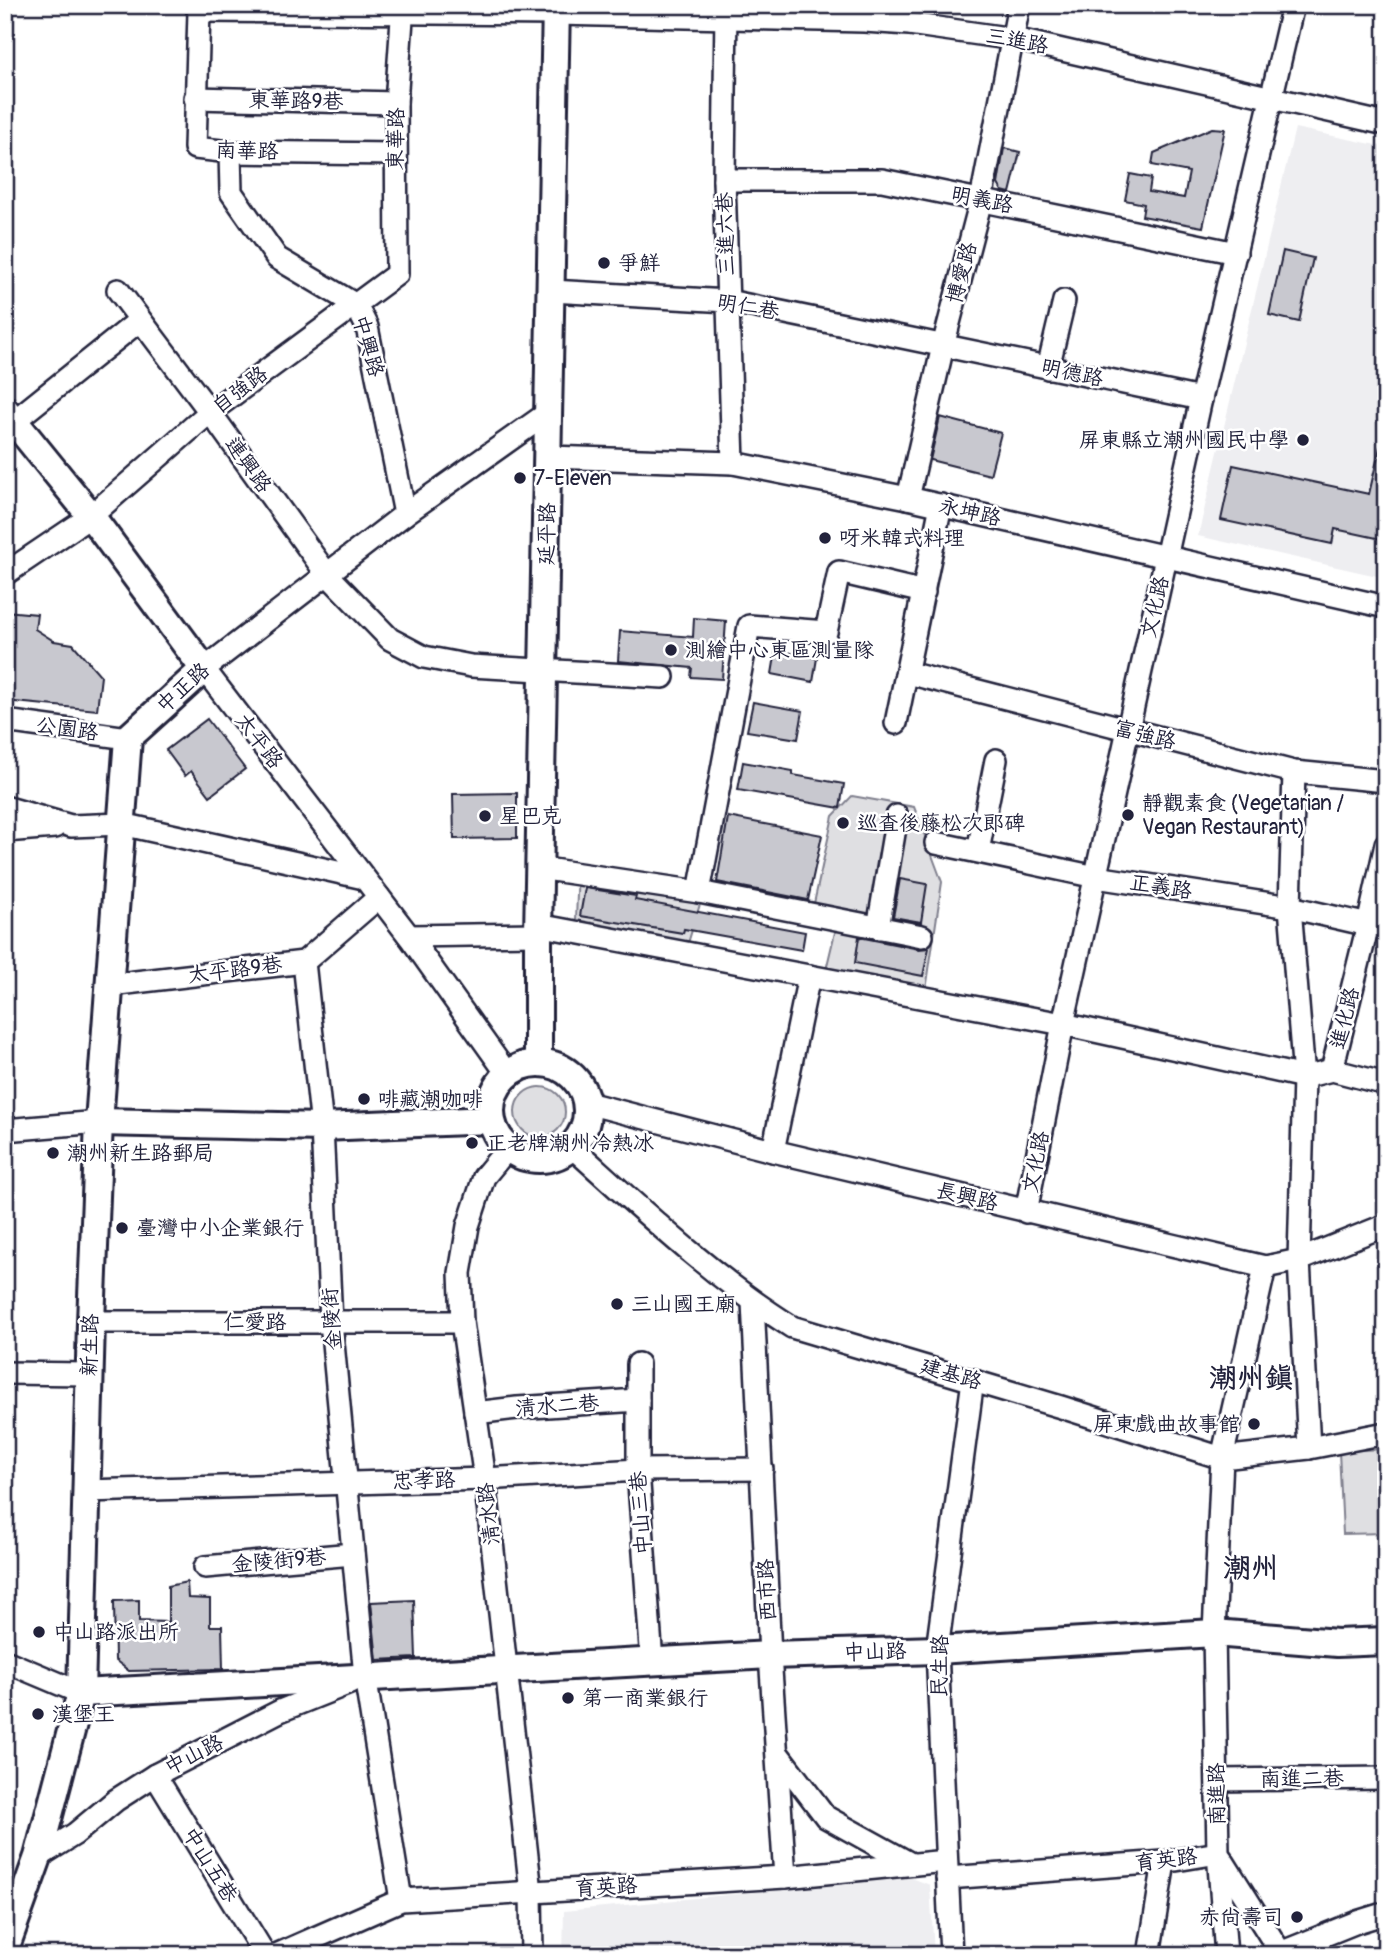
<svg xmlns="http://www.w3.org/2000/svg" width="1391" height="1960" viewBox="0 0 1391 1960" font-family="Pangolin,'LXGW WenKai TC',sans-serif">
	<rect width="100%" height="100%" fill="#fff"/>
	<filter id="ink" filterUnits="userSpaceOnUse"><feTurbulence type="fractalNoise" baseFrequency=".0143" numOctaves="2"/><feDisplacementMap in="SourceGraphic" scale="14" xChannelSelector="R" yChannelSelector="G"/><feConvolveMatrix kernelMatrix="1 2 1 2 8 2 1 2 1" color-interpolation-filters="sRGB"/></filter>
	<g filter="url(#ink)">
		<g fill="#eeeef1">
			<polygon points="1295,128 1386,147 1386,578 1198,536"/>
			<polygon points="909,1877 930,1885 934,1955 563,1955 564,1911"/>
		</g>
		<g fill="#dfdfe2" stroke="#80808e" stroke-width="2">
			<polygon points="852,796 914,807 942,882 926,990 826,970 836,928 701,901 688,943 576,921 578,866 813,908 833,816"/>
			<circle cx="540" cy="1112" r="25"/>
			<polygon points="1386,1449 1386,1533 1343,1534 1339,1451"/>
		</g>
		<g fill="#c8c8cf" stroke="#22223b" stroke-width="2">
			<polygon points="1212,128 1225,129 1203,227 1142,216 1144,204 1125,200 1130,174 1151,178 1149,192 1184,198 1189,172 1152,165 1154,153"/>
			<polygon points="1004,148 1020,152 1010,193 1002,191 998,184"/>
			<polygon points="1283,251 1313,258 1299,322 1269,315"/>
			<polygon points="940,417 1001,433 990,475 930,460"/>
			<polygon points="1380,447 1386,447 1386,540 1335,529 1332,544 1221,520 1233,465 1369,494"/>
			<polygon points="5,611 37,614 35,629 54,641 73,644 101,676 97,710 5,701"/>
			<polygon points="694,618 726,621 722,679 691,677 692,668 618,661 620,631 693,637"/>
			<polygon points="776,650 817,658 813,682 772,674"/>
			<polygon points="753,702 803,711 798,739 747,731"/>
			<polygon points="207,719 245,769 210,796 191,771 185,776 166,750"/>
			<polygon points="743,762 793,771 793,775 844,784 840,808 738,790"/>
			<polygon points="517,793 517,838 454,839 453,794"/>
			<polygon points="728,817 822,835 808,900 717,882"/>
			<polygon points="900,879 927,884 921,922 893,917"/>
			<polygon points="585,888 636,896 635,900 805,932 802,950 684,929 683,933 580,916"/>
			<polygon points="859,937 919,949 929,948 923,976 855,963"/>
			<polygon points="187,1582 188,1598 210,1599 210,1626 222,1626 223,1669 129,1671 115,1660 114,1601 139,1600 139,1621 168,1622 168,1586"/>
			<polygon points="414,1600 416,1658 377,1660 371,1602"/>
		</g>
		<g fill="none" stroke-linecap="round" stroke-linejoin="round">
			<g stroke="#22223b" stroke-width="26">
				<g id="minor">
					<polyline points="195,5 199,11 556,14 864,21 909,24 1014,39 1386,124"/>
					<polyline points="726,5 724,180 733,463"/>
					<polyline points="199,11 195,148 230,152 396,154"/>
					<polyline points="195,98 396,103"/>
					<polyline points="230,152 231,192 277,258 356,305 367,327 405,514"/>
					<polyline points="724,180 882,180 1236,253"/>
					<polyline points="118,290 210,412 326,573 390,639 424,657 471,666 663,677"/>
					<polyline points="551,291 728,301 1201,399"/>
					<polyline points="1048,368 1064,301"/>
					<polyline points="14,421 140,320"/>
					<polyline points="549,457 733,463 908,498 1386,607"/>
					<polyline points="908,498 943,346 981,200 1019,5"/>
					<polyline points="5,574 91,516 210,412 397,274 396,103 403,5"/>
					<polyline points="908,673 1294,772 1386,781"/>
					<polyline points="5,721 128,738"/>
					<polyline points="896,723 941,505"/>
					<polyline points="1294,772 1290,907 1304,1077 1299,1260 1309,1448"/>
					<polyline points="5,807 71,826 122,824 364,878"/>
					<polyline points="5,831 55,827"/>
					<polyline points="936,843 1096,877 1290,907 1386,929"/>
					<polyline points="978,851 996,760"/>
					<polyline points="539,868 699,892 749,626 826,632 839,572 924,592"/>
					<polyline points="699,892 922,936"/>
					<polyline points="538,925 1063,1024 1304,1077 1332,1070 1386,1084"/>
					<polyline points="878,928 897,816"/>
					<polyline points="409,936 538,934"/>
					<polyline points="304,962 322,1127 331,1322 365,1676 401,1900"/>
					<polyline points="110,985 304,962 379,897"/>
					<polyline points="1332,1070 1368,925 1386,844"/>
					<polyline points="508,1075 409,936 204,669 405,514 549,412"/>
					<polyline points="587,1103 773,1151 1265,1267 1299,1260 1386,1225"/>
					<polyline points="5,1130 99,1122"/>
					<path d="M572 1147C642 1210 712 1277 792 1327L1061 1407 1222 1458 1309 1448 1386 1433"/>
					<polyline points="508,1148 484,1177 468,1226 460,1273 462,1322 485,1479 531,1892 532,1955"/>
					<polyline points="773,1151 809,976"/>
					<polyline points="1026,1212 1063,1024 1201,399 1293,5"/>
					<polyline points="753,1302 770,1655 785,1877"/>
					<polyline points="91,1322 462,1322"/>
					<polyline points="638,1364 638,1470 652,1662"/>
					<polyline points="5,1373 89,1374"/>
					<polyline points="475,1413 517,1408 638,1400"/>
					<polyline points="86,1491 485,1479 638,1470 762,1469"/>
					<polyline points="205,1567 353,1554"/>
					<polyline points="5,1661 81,1693"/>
					<polyline points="778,1754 826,1817 911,1864"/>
					<polyline points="155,1775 265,1955"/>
					<polyline points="1217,1780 1386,1778"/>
					<polyline points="38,1857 75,1834 116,1800 155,1775 280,1711 350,1683"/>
					<polyline points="1221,1858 1282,1955"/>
					<polyline points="947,1878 1164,1862 1218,1853"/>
					<polyline points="1280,1953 1357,1922 1386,1913"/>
					<polyline points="276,1955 401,1900 785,1877 946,1861"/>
					<polyline points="951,1955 937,1650 973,1380"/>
					<polyline points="1149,1955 1164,1862"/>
					<polyline points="1226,1955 1218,1853 1214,1633 1222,1458 1265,1267"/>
				</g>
			</g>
			<g stroke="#22223b" stroke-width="32">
				<g id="major">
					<polyline points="5,410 91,516 204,669 128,738 99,1122 91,1322 81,1693 38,1857 5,1949"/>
					<circle cx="539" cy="1111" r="48"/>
					<polyline points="538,1063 538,934 556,5"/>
					<polyline points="99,1122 322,1127 491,1120"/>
					<polyline points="81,1693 770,1655 937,1650 1214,1633 1337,1643 1386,1641"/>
				</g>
			</g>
			<use href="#minor" stroke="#fff" stroke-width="21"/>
			<use href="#major" stroke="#fff" stroke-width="26"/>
		</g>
	</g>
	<g fill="#22223b" stroke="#fff" stroke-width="2.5">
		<circle cx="604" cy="263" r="7"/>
		<circle cx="1303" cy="440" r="7"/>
		<circle cx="520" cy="478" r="7"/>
		<circle cx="825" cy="538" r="7"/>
		<circle cx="671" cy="650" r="7"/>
		<circle cx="1128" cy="815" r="7"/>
		<circle cx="485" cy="816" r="7"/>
		<circle cx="843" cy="823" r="7"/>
		<circle cx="364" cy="1099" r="7"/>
		<circle cx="472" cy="1143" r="7"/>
		<circle cx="53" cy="1153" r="7"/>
		<circle cx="122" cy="1228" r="7"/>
		<circle cx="617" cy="1304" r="7"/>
		<circle cx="1254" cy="1424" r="7"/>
		<circle cx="39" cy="1632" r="7"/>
		<circle cx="568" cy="1698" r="7"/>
		<circle cx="38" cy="1714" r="7"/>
		<circle cx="1297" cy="1917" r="7"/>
	</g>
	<g text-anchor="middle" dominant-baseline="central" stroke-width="5" stroke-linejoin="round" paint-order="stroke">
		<g font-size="21" fill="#22223b" stroke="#fff">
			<text transform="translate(1017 41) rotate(10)">三進路</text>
			<text transform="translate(296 101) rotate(1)">東華路9巷</text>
			<text transform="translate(396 139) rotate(-89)">東華路</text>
			<text transform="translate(247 151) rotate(2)">南華路</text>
			<text transform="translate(982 200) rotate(11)">明義路</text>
			<text transform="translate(726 234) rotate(-92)">三進六巷</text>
			<text transform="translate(962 273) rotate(-75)">博愛路</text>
			<text transform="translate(748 307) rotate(10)">明仁巷</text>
			<text transform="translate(368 346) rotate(74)">中興路</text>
			<text transform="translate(1072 373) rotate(12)">明德路</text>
			<text transform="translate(240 390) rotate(-37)">自強路</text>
			<text transform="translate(248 465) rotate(54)">連興路</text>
			<text transform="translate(970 512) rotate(13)">永坤路</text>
			<text transform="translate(547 534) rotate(-89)">延平路</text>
			<text transform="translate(1155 607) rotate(-77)">文化路</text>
			<text transform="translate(183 688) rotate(-42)">中正路</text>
			<text transform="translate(67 729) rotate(8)">公園路</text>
			<text transform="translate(1145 735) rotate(14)">富強路</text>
			<text transform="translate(259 741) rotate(53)">太平路</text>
			<text transform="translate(1161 887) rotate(9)">正義路</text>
			<text transform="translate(235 970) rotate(-7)">太平路9巷</text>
			<text transform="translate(1345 1018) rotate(-76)">進化路</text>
			<text transform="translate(1036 1162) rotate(-79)">文化路</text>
			<text transform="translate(967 1197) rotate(13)">長興路</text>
			<text transform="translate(332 1319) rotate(-94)">金陵街</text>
			<text x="255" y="1322">仁愛路</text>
			<text transform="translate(90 1345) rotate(-88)">新生路</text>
			<text transform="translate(951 1374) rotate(16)">建基路</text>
			<text transform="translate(557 1406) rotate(-4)">清水二巷</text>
			<text transform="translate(424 1481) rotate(-2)">忠孝路</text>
			<text transform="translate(641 1513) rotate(-94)">中山三巷</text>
			<text transform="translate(489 1514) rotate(-97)">清水路</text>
			<text transform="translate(279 1561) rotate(-5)">金陵街9巷</text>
			<text transform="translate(767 1590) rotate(-93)">西市路</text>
			<text transform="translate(875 1652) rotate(-2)">中山路</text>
			<text transform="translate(940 1666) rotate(-89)">民生路</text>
			<text transform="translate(194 1755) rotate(-27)">中山路</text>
			<text transform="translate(1302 1779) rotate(-1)">南進二巷</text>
			<text transform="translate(1217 1794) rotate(-91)">南進路</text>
			<text transform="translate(1166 1860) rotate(-7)">育英路</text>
			<text transform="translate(210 1865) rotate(58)">中山五巷</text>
			<text transform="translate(606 1887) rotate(-3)">育英路</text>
		</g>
		<g font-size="21" fill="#22223b" stroke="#fff" text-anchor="start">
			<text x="618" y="263">爭鮮</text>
			<text x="1289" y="440" text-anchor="end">屏東縣立潮州國民中學</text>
			<text x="534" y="478">7-Eleven</text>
			<text x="839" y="538">呀米韓式料理</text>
			<text x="685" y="650">測繪中心東區測量隊</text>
			<text x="1142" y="803">靜觀素食 (Vegetarian /<tspan x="1142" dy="24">Vegan Restaurant)</tspan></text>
			<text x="499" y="816">星巴克</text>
			<text x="857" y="823">巡查後藤松次郎碑</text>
			<text x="378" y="1099">啡藏潮咖啡</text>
			<text x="486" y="1143">正老牌潮州冷熱冰</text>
			<text x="67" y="1153">潮州新生路郵局</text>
			<text x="136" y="1228">臺灣中小企業銀行</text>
			<text x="631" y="1304">三山國王廟</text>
			<text x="1240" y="1424" text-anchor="end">屏東戲曲故事館</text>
			<text x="53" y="1632">中山路派出所</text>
			<text x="582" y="1698">第一商業銀行</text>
			<text x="52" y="1714">漢堡王</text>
			<text x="1283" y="1917" text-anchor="end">赤尚壽司</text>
		</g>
		<g font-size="28" font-weight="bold" fill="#22223b" stroke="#fff">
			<text x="1251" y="1378">潮州鎮</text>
			<text x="1251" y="1568">潮州</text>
		</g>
	</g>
	<rect width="1391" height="1960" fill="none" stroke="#fff" stroke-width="28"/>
	<rect x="14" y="14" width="1363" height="1932" fill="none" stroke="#22223b" stroke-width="2.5" filter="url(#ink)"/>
</svg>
